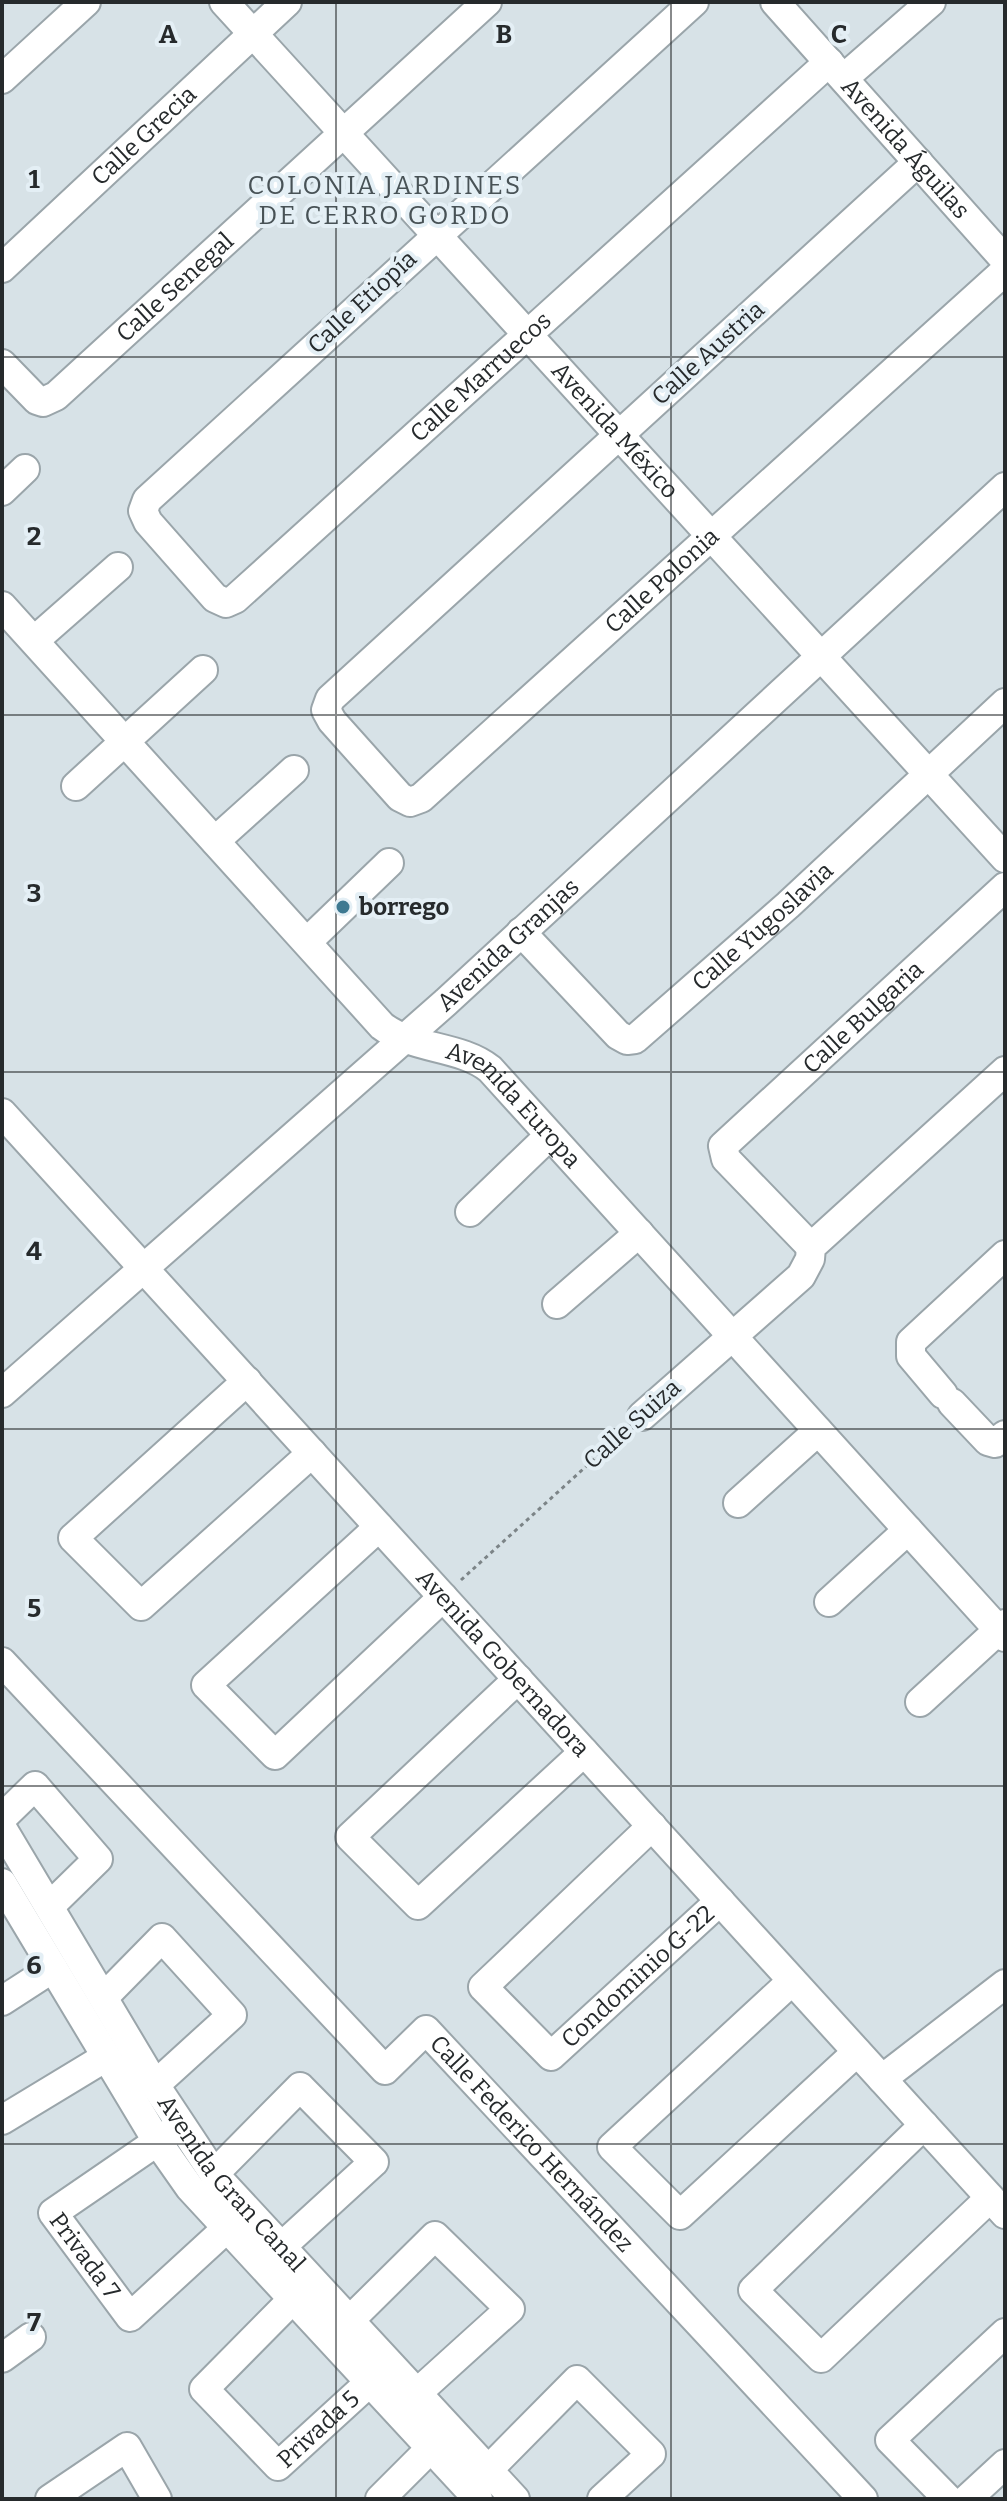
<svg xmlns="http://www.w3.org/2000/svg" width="1007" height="2501" viewBox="0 0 1007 2501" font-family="Bitter,serif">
	<rect width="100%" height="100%" fill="#d7e2e7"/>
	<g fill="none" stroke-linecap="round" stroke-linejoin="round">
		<g stroke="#9aa5aa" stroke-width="32">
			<g id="minor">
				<path id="s1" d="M224 2 1005 858"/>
				<path id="s2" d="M694 2 147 500 143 511 148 522 215 598 226 603 235 599 829 62"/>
				<path id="s3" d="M775 2 1005 260"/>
				<polyline points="844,78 931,2"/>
				<polyline points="2,79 86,2"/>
				<path id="s4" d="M918 162 330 699 326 710 332 721 400 797 410 802 421 798 1005 271"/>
				<path id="s5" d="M2 268 287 2"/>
				<path id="s6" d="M2 364 37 400 43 402 56 396 487 2"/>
				<polyline points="2,491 25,469"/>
				<path id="s7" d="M2 606 382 1026C413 1050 460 1045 490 1069L1005 1637"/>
				<polyline points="35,640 118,567"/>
				<polyline points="76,786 203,670"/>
				<polyline points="215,841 294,770"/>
				<path id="s8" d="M521 932 618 1035 627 1040 635 1039 788 905 1005 703"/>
				<polyline points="307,942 389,863"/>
				<path id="s9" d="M2 1113 1005 2214"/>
				<polyline points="470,1212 548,1137"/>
				<path id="s10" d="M811 1247 726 1159 723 1146 1005 887"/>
				<polyline points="557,1304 639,1233"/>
				<polyline points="247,1381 73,1538 141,1606 312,1453"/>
				<path id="s11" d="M2 1393 446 1002 1005 487"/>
				<polyline points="943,1394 911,1356 911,1342 1005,1255"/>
				<polyline points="952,1403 988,1441 995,1443 1005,1435"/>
				<polyline points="642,1416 801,1276 810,1259 811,1247 1005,1071"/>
				<polyline points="738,1503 818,1431"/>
				<polyline points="379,1527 206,1685 275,1755 443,1597"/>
				<polyline points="829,1602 908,1530"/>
				<path id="s12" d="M2 1662 385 2070 426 2030 863 2499"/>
				<polyline points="518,1679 350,1837 418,1905 584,1752"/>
				<polyline points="920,1702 1005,1624"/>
				<polyline points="2,1818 35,1786 98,1859 50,1906"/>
				<path id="s13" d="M652 1826 483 1987 551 2056 720 1901"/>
				<path id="s14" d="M2 1828 155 2085 214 2174 515 2499"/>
				<polyline points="2,1883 157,2141 190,2188 478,2499"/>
				<polyline points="792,1981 612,2147 680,2215 857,2052"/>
				<polyline points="105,1996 162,1938 232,2015 155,2085"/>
				<polyline points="2,2001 53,1968"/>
				<polyline points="882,2079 1005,1984"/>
				<polyline points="2,2120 106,2057"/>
				<polyline points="924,2125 753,2290 821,2358 990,2198"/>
				<path id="s15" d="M174 2130 53 2213 130 2317 227 2228"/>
				<polyline points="214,2174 300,2087 374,2162 280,2248"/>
				<path id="s16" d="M293 2299 204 2389 278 2466 382 2371"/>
				<polyline points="349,2321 435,2236 510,2309 416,2394"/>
				<polyline points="2,2358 31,2337"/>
				<polyline points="488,2470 577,2380 651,2454 602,2499"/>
				<polyline points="50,2499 127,2447 157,2499"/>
				<polyline points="380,2499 431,2448"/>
				<polyline points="948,2499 890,2440 1005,2333"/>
				<polyline points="967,2499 1005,2464"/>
			</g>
		</g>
		<polyline stroke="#7c8487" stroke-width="3" stroke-dasharray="4 4" stroke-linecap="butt" points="461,1580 624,1432"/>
		<use href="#minor" stroke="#fff" stroke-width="28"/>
	</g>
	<path fill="none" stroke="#262a2c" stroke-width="2" stroke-opacity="0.55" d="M336 2V2499M671 2V2499M2 357H1005M2 715H1005M2 1072H1005M2 1429H1005M2 1786H1005M2 2144H1005"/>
	<circle fill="#3e7991" stroke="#e4eff5" stroke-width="3" cx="343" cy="907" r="8"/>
	<g text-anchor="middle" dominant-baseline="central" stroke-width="8" stroke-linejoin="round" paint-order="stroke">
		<g font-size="24" fill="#262a2c" stroke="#e4eff5">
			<text stroke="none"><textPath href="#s5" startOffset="194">Calle Grecia</textPath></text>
			<text stroke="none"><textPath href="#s3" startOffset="196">Avenida Águilas</textPath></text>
			<text stroke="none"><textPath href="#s6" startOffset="232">Calle Senegal</textPath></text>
			<text transform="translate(362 302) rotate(-43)">Calle Etiopía</text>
			<text transform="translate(708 353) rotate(-42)">Calle Austria</text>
			<text stroke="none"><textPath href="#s2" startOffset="1218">Calle Marruecos</textPath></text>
			<text stroke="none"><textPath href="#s1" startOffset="580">Avenida México</textPath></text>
			<text stroke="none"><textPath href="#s4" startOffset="1270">Calle Polonia</textPath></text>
			<text stroke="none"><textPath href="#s8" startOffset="330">Calle Yugoslavia</textPath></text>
			<text stroke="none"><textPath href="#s11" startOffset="676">Avenida Granjas</textPath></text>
			<text stroke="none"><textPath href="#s10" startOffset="326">Calle Bulgaria</textPath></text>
			<text stroke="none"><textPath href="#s7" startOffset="724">Avenida Europa</textPath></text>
			<text transform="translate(632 1424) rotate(-42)">Calle Suiza</text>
			<text stroke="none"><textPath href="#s9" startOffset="744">Avenida Gobernadora</textPath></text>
			<text stroke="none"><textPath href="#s13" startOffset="448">Condominio G-22</textPath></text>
			<text stroke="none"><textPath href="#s12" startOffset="772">Calle Federico Hernández</textPath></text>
			<text stroke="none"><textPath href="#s14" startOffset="424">Avenida Gran Canal</textPath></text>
			<text stroke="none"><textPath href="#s15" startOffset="200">Privada 7</textPath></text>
			<text stroke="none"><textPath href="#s16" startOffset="288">Privada 5</textPath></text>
		</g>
		<g font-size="24" font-weight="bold" fill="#262a2c" stroke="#e4eff5" text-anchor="start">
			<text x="359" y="907">borrego</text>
		</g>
		<g font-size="26" letter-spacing="2" fill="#485256" stroke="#e4eff5">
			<text x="385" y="185">COLONIA JARDINES<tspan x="385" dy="30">DE CERRO GORDO</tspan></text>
		</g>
	</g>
	<g font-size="26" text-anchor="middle" font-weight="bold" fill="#262a2c" stroke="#e4eff5" stroke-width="8" stroke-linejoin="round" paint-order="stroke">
		<text x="168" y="43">A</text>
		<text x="504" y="43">B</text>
		<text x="839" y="43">C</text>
		<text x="34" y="188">1</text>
		<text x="34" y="545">2</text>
		<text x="34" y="902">3</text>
		<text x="34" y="1260">4</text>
		<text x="34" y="1617">5</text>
		<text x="34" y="1974">6</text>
		<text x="34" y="2331">7</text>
	</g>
	<rect width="1007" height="2501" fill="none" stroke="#262a2c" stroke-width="8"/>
</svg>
